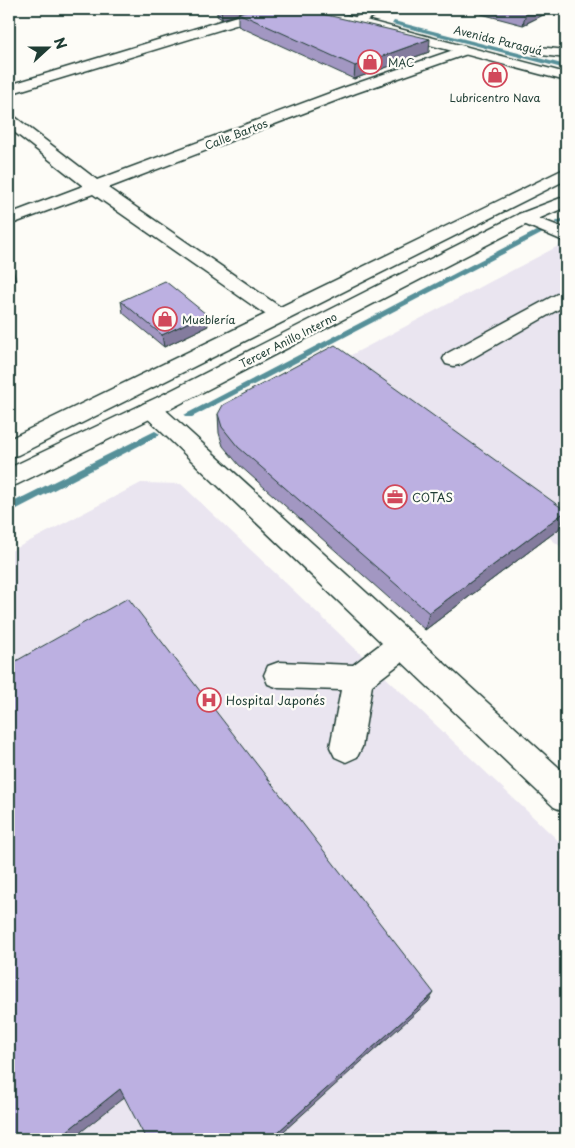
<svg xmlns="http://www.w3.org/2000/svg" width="575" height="1148" viewBox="0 0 575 1148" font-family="'Playpen Sans',sans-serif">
	<rect width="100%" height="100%" fill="#fdfcf7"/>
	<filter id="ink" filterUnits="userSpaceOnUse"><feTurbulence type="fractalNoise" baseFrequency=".02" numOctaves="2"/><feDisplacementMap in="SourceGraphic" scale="10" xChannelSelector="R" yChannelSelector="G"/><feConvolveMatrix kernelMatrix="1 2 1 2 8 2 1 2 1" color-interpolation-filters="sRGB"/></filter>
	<g filter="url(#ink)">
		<g fill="#eae5f0">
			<polygon points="566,242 566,551 334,364"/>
			<polygon points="141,483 181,484 566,848 566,1139 9,1139 9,552"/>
		</g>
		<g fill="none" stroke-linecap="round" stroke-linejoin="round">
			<g fill="#579099" fill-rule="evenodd">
				<polygon points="394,21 566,65 566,69 392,24"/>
				<polygon points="566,217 566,222 559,224 555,222"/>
				<polygon points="536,231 543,233 192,417 186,417 184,415"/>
				<polygon points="155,431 160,434 158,436 9,513 9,504"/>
			</g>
			<g stroke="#1f3d34" stroke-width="3">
				<g id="minor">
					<polygon points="260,9 279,9 278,12 9,94 9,85"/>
					<polygon points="370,9 386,9 361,24 356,25 349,21"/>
					<polygon points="465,46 472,50 470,53 356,93 108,188 286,311 289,315 286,319 279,321 272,319 93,194 9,225 9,214 83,186 9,128 9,115 15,117 97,180 346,87"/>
					<polygon points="525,213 566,229 566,242 519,222 516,218 519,214"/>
					<polygon points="566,291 566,305 462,364 454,366 446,364 443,359 446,354 559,293"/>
					<polygon points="151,401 159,404 566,774 566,812 554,807 402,662 372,685 362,747 357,757 346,762 335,757 330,747 341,690 279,688 268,684 264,675 268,666 279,662 353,665 382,643 143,414 139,409 143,404"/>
				</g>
			</g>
			<g stroke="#1f3d34" stroke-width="3">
				<g id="major">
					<polygon points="304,9 324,9 566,73 566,81 305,12"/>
					<polygon points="539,47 566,50 566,58 534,54 532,51"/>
					<polygon points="566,168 566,180 18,455 9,457 9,439"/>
					<polygon points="566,196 566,207 531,222 172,408 18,484 9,487 9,468 156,398 519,214"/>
				</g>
			</g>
			<use href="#minor" fill="#fdfcf7" fill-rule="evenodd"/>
			<use href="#major" fill="#fdfcf7" fill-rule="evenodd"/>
		</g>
		<g fill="#a297c2" stroke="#1f3d34">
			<polygon points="217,9 252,9 429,52 354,79 238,26 238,14 222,19 217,16"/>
			<polygon points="471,9 555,9 523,25 470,11"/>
			<polygon points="121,301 208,326 164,347 123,313"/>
			<polygon points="218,414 566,511 559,529 425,630 239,465 223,446 219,433"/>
		</g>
		<g fill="#847b9e" stroke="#1f3d34">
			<polygon points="221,9 252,9 252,10 222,19"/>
			<polygon points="532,9 555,9 523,25 526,12"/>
			<polygon points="430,39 429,52 354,79 355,66"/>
			<polygon points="13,269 16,281 9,285 9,271"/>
			<polygon points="206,314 208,326 164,347 162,335"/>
			<polygon points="9,409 11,416 9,417"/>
			<polygon points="566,511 559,529 425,630 429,613"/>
			<polygon points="434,993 428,1002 275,1139 270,1139"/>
			<polygon points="120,1089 127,1095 72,1139 57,1139"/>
		</g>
		<g fill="#bcb0e1" stroke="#1f3d34">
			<polygon points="253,9 301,9 430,39 355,66 238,13"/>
			<polygon points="514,9 532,9 526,12"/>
			<polygon points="9,265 13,269 9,271"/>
			<polygon points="165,281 206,314 162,335 121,301"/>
			<polygon points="335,345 566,511 429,613 238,447 222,427 218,414 223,405"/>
			<polygon points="128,598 434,993 270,1139 146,1139 120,1089 57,1139 9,1139 9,665"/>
		</g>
	</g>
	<defs>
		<g id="shop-ring" transform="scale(1.25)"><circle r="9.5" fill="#fdfcf7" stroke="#d1495b" stroke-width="1.5"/><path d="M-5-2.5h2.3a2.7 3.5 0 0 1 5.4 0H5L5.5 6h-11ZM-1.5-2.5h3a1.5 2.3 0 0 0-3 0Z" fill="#d1495b"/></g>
		<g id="office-ring" transform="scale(1.25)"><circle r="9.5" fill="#fdfcf7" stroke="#d1495b" stroke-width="1.5"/><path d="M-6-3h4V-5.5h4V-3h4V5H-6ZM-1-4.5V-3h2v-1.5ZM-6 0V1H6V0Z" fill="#d1495b"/></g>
		<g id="hospital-ring" transform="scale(1.25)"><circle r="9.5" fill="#fdfcf7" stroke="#d1495b" stroke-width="1.5"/><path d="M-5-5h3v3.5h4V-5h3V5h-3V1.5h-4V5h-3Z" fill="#d1495b"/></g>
	</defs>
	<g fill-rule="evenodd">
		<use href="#shop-ring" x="370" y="62"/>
		<use href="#shop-ring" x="495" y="75"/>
		<use href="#shop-ring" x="165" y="319"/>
		<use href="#office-ring" x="395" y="497"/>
		<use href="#hospital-ring" x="209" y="700"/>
	</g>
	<g text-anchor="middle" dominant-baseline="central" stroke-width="4.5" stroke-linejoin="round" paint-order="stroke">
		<g font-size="11" fill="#1f3d34" stroke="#fdfcf7">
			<text transform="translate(498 40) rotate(14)">Avenida Paraguá</text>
			<text transform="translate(236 134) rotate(-21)">Calle Bartos</text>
			<text transform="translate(288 340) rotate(-27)">Tercer Anillo Interno</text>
		</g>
		<g font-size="11" fill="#1f3d34" stroke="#fdfcf7" text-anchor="start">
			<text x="388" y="62">MAC</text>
			<text x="495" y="97" text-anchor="middle">Lubricentro Nava</text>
			<text x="182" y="319">Mueblería</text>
		</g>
		<g font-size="12" fill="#1f3d34" stroke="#fdfcf7" text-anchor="start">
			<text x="412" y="497">COTAS</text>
			<text x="226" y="700">Hospital Japonés</text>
		</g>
	</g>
	<rect width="575" height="1148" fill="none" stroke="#fdfcf7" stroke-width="30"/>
	<rect x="15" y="15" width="545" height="1118" fill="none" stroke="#1f3d34" stroke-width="2" filter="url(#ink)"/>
	<g transform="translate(48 48) rotate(69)" stroke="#fdfcf7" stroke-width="4" paint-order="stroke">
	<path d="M0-4L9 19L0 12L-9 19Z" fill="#1f3d34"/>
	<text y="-8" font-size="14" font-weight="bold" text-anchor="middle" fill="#1f3d34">N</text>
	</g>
</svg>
